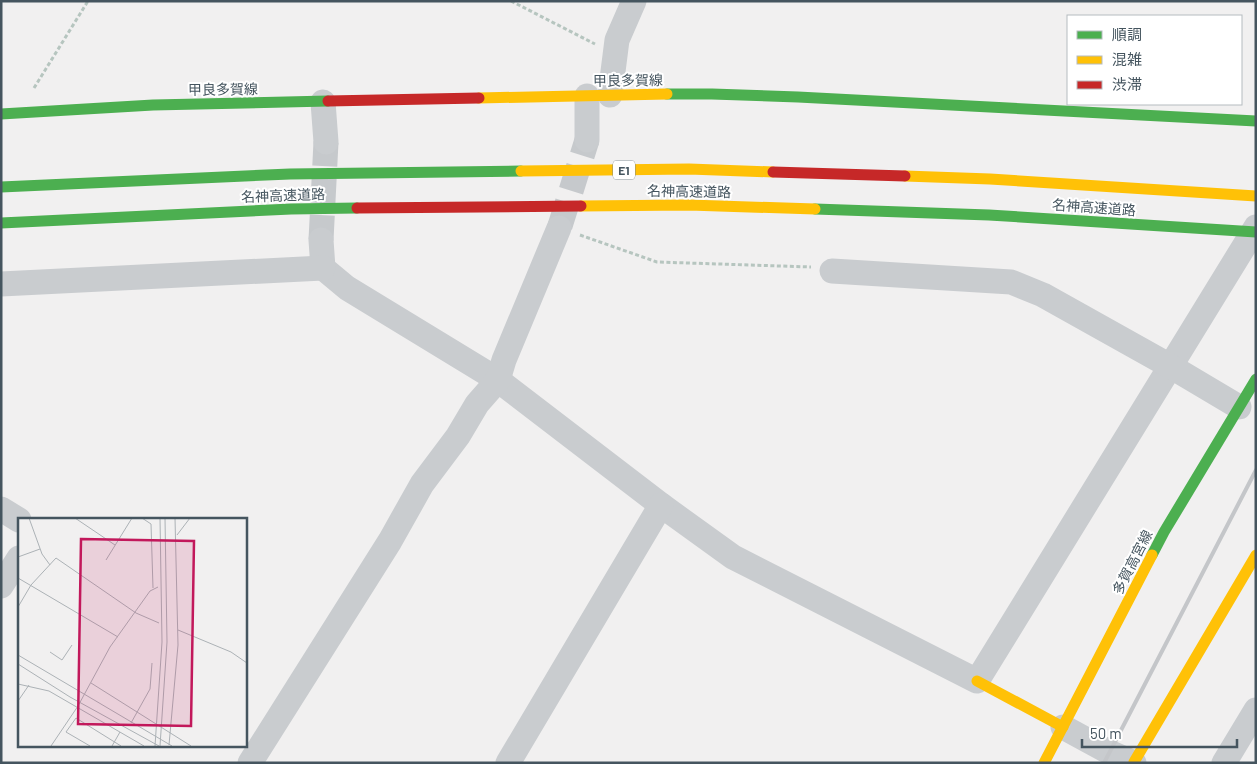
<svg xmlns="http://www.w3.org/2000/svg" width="1257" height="764" viewBox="0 0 1257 764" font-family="Barlow,'Noto Sans JP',sans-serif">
	<rect width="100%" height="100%" fill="#f1f0f0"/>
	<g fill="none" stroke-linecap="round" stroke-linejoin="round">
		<g stroke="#c6c9cc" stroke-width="25" stroke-dasharray="25 12" stroke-linecap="butt">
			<polyline points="560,226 587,140"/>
			<polyline points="321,240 326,142"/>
		</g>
		<g stroke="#b6c5bf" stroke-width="3" stroke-dasharray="4 2.5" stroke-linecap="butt">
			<polyline points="511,1 595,44"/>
			<polyline points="34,88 88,1"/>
			<polyline points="580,235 657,262 811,267"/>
		</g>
		<g stroke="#c9cccf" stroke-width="25">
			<polyline points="610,95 617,40 634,1"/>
			<polyline points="323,102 326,142"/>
			<polyline points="587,140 587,96"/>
			<polyline points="321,240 323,268 347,288 498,380 661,505 733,557 977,681 1256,227"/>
			<polyline points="832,271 1011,282 1043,295 1170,366 1239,407"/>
			<polyline points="1,284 323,268"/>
			<polyline points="1,509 19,520"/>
			<polyline points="1,586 19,558"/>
			<polyline points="1063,727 1109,752 1134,763"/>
			<polyline points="250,763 390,541 422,484 458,436 477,404 498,380 504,360 559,228"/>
			<polyline points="508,763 661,505"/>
			<polyline points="1224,763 1256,710"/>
		</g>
		<g stroke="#4caf50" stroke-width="11">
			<polyline points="667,94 712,94 798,97 1256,121"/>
			<polyline points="1,114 153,105 328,101"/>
			<polyline points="1,187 290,174 521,171"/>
			<polyline points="815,209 989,215 1256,232"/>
			<polyline points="1,223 291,209 357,208"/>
			<polyline points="1152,555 1164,532 1256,379"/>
		</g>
		<g stroke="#ffc107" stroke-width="11">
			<polyline points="479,98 667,94"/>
			<polyline points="521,171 689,169 773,172"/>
			<polyline points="905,176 990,179 1256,196"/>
			<polyline points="581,206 689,205 815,209"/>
			<polyline points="977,681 1063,727"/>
			<polyline points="1134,762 1256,555"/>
			<polyline points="1044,763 1152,555"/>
		</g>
		<g stroke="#c62828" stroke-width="11">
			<polyline points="328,101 479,98"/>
			<polyline points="773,172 905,176"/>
			<polyline points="357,208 581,206"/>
		</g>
		<polyline stroke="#c4c6c9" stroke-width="4" points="1104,763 1256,470"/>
	</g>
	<g text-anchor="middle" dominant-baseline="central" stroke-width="4" stroke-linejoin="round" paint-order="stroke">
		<rect fill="#fff" stroke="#7d888f" stroke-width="1" x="613" y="160.5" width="22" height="19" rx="4"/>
		<g font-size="12" font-weight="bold" fill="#45555f">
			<text x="624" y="170">E1</text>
		</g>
		<g font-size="14" fill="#45555f" stroke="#fff">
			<text transform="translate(628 80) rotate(-1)">甲良多賀線</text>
			<text transform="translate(223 89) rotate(-1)">甲良多賀線</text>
			<text transform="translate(689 191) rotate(1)">名神高速道路</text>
			<text transform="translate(283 195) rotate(-2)">名神高速道路</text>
			<text transform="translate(1094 207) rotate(4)">名神高速道路</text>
			<text transform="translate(1132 562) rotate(-63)">多賀高宮線</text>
		</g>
	</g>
	<g transform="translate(18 518)">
		<rect width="229" height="229" fill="#f1f0f0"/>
		<path fill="none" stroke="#acb2b6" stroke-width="1" d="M11 0 24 36 32 47M57 0 97 27M124 0 133 6 135 70M159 17 172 0M0 39 22 31M88 42 114 0M0 60 100 119M0 89 13 67 38 40 118 95 141 105M160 112 213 134 229 145M32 134 44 142 54 127M0 137 154 228M0 146 52 179 141 228M73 165 173 228M0 166 31 173 126 228M0 183 11 167M113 205 132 171 134 145M151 227 160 127 157 0M33 228 60 188 92 129 132 73 140 69M72 228 48 214 58 200 103 228M94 228 102 214M137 228 144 124 142 0M142 228 149 124 147 0"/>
		<path fill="#c2185b" fill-opacity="0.15" stroke="#c2185b" stroke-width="2.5" d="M63 21 176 23 173 208 60 206Z"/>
		<rect width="229" height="229" fill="none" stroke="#45555f" stroke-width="2.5"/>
	</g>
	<rect width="1257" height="764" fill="none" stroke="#45555f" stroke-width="5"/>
	<rect x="1067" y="15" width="175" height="90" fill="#ffffff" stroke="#b5bbbf"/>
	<rect x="1077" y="31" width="25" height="8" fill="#4caf50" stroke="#b5bbbf"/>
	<text x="1112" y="40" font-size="15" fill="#45555f">順調</text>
	<rect x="1077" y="56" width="25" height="8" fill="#ffc107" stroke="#b5bbbf"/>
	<text x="1112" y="65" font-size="15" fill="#45555f">混雑</text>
	<rect x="1077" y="81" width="25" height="8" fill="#c62828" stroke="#b5bbbf"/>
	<text x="1112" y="90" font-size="15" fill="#45555f">渋滞</text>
	<path d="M1082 739v8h155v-8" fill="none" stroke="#45555f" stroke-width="2.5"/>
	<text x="1090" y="739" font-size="15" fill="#45555f" stroke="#ffffff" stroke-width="4" paint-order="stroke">50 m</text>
</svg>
